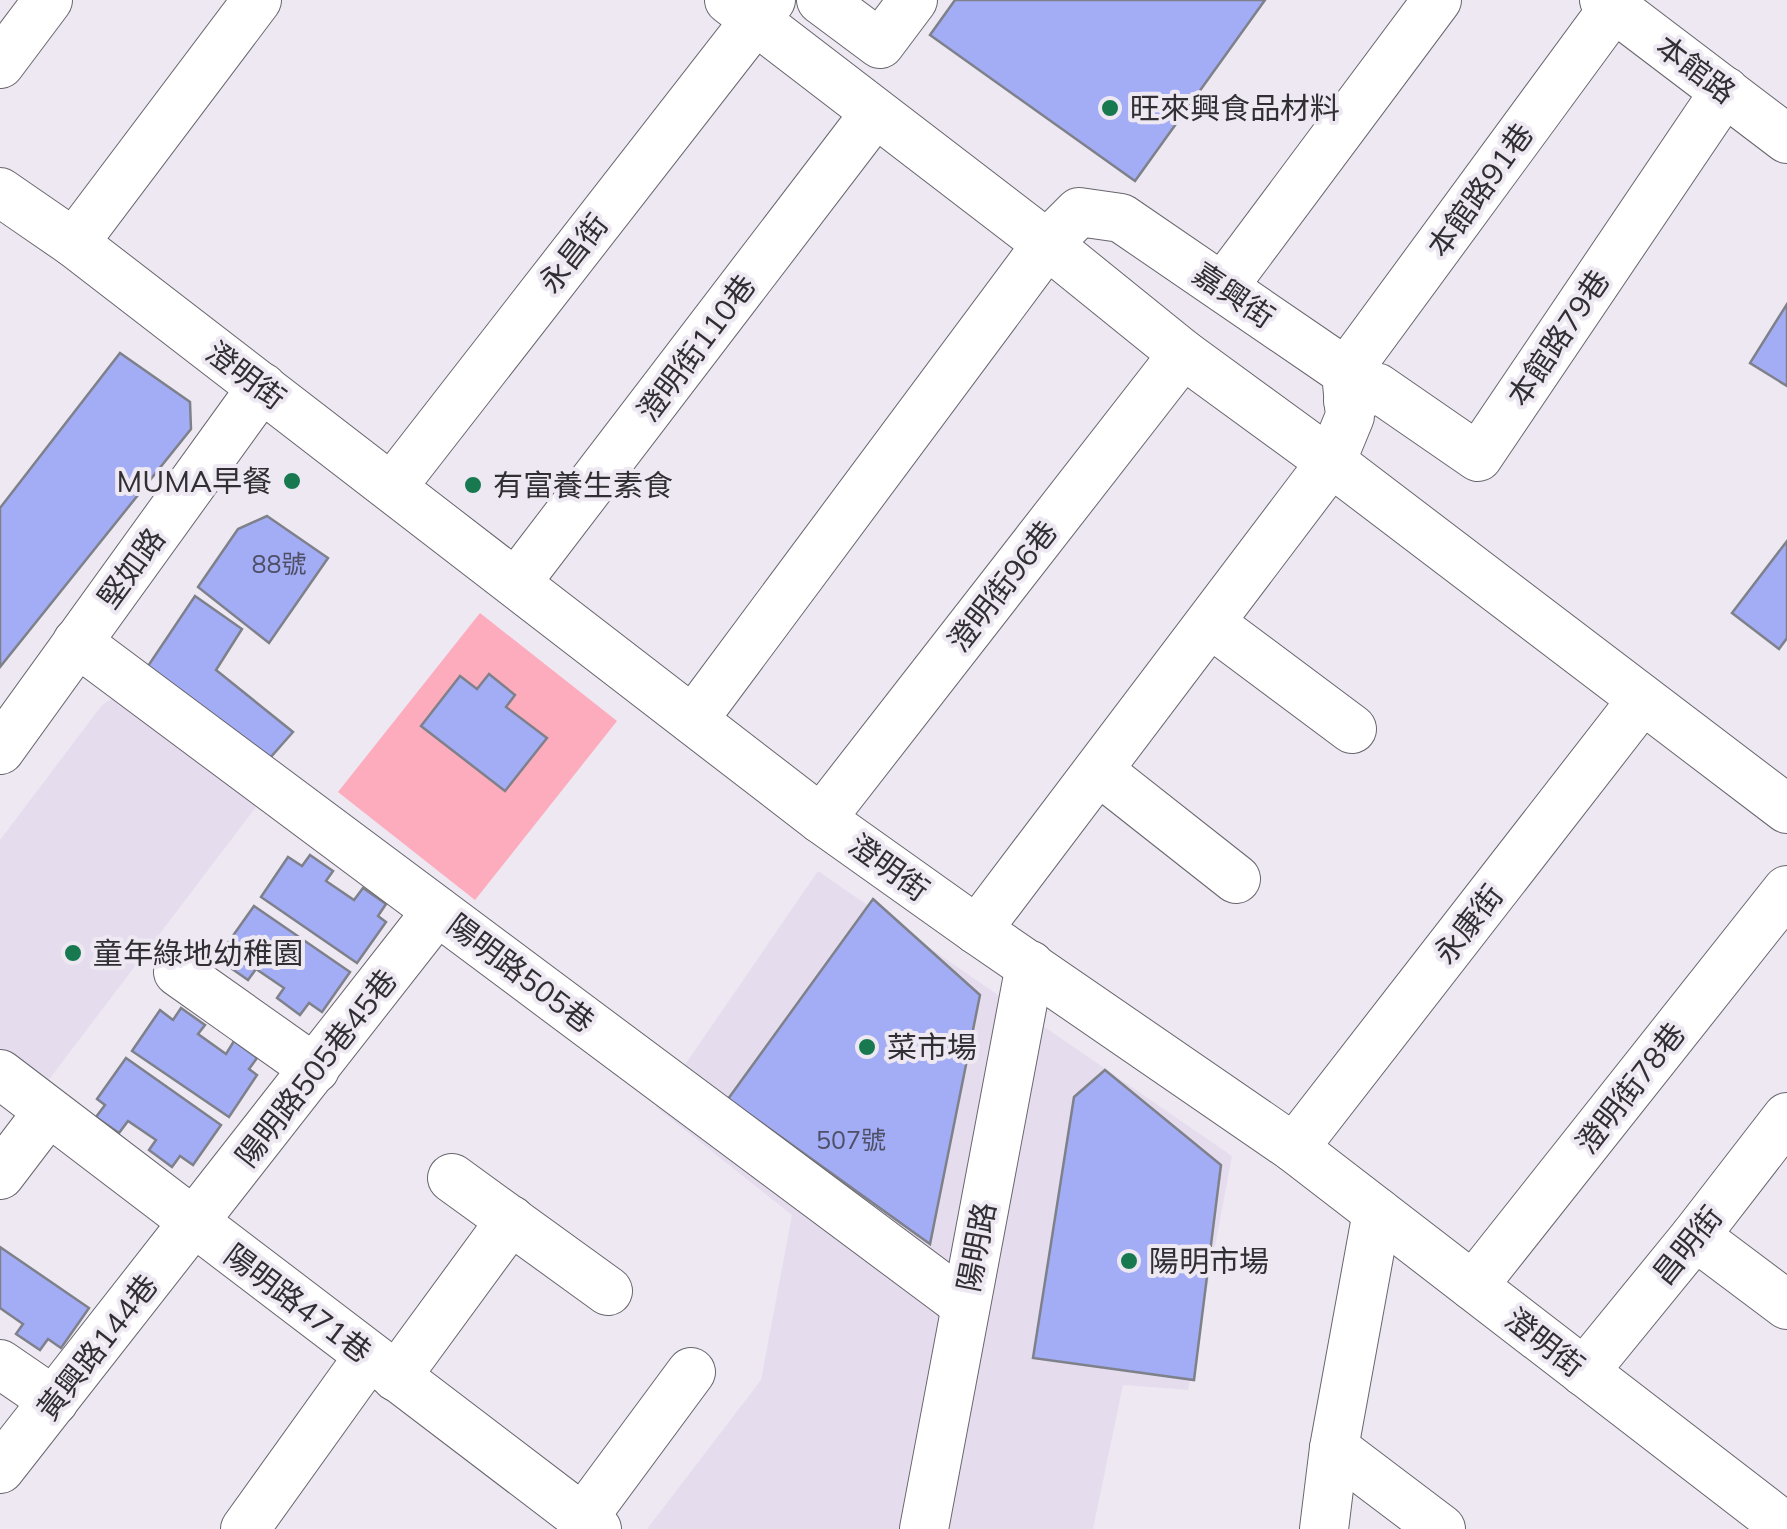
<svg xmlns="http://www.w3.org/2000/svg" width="1787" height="1529" viewBox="0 0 1787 1529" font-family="Mulish,'Noto Sans TC',sans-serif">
	<rect width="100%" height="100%" fill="#ede8f2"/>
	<g fill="#e5ddee">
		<polygon points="111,699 123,699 259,803 38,1094 0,1065 0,840 102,705"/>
		<polygon points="818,871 1232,1156 1188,1390 1123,1385 1093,1529 647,1529 761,1380 792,1215 656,1107"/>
	</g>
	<polygon fill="#fcacbc" points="480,613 617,721 475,900 338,792"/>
	<g fill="#a3adf6" stroke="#7f818a" stroke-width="2.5">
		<polygon points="955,0 1265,0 1135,181 930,35"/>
		<polygon points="1787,304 1787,386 1750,363"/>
		<polygon points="120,353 190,402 191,429 0,667 0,508"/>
		<polygon points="267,516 328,558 269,643 198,587 238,529"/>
		<polygon points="1787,541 1787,638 1779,649 1732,613"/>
		<polygon points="195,596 242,629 216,670 293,732 254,776 146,669"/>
		<polygon points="489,674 515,695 506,707 547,738 505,791 421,726 460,676 477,689"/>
		<polygon points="310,855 333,871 326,881 354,900 363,888 386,904 378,916 386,922 357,963 261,897 288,857 302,866"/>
		<polygon points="873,899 980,995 930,1244 728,1099"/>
		<polygon points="254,906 350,972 322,1012 309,1003 300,1015 277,998 284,988 256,969 248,980 225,964 233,952 225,947"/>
		<polygon points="181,1008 205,1025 198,1034 226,1054 234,1041 257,1058 249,1069 257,1075 229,1117 132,1051 160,1010 173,1020"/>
		<polygon points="126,1058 221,1125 193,1165 180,1156 172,1167 149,1150 156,1140 128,1121 119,1133 96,1117 105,1105 97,1099"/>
		<polygon points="1105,1070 1221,1165 1194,1380 1033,1358 1074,1097"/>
		<polygon points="0,1247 89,1308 61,1348 48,1339 40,1350 16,1334 23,1324 0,1308"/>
	</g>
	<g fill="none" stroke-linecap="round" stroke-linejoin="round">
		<g stroke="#69656d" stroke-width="50">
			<g id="minor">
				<polyline points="729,0 1047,244 1183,354 1331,462 1787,809"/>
				<polyline points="821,0 880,44 913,0"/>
				<polyline points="1604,0 1787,139"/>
				<polyline points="0,64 48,0"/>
				<polyline points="0,192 74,243 821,819 977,930 1294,1148 1787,1528"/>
				<polyline points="74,243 257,0"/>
				<polyline points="1223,287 1437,0"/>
				<polyline points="1346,372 1614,7"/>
				<polyline points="1348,401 1378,388 1478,457 1725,91"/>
				<polyline points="392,487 771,0"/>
				<polyline points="516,583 875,113"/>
				<polyline points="1210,623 1352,729"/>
				<polyline points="77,642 964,1304"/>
				<polyline points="693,720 1047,244 1079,212 1121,218 1346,372 1350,416 1331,462 977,930"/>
				<polyline points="0,750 262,387"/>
				<polyline points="1099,771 1236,879"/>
				<polyline points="821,819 1183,354"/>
				<polyline points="178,972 315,1069"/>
				<polyline points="0,1074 597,1529"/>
				<polyline points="1294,1148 1642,700"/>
				<polyline points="0,1175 48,1112"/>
				<polyline points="452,1178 608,1291"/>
				<polyline points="1695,1236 1787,1305"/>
				<polyline points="1473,1286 1787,890"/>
				<polyline points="0,1364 54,1401"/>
				<polyline points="1584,1372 1695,1236 1787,1117"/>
				<polyline points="396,1377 511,1220"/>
				<polyline points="1334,1448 1441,1529"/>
				<polyline points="0,1469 437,911"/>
				<polyline points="583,1518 691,1372"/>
				<polyline points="245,1529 369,1356"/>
				<polyline points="924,1529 1030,965"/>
				<polyline points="1324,1529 1334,1448 1377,1212"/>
			</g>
		</g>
		<use href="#minor" stroke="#fff" stroke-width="48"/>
	</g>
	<g fill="#187950" stroke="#ede8f2" stroke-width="4">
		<circle cx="1110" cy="108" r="10"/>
		<circle cx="292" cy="481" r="10"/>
		<circle cx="473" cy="485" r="10"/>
		<circle cx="73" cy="953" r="10"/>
		<circle cx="867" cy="1047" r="10"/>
		<circle cx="1129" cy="1261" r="10"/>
	</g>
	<g text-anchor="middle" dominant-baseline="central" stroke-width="8" stroke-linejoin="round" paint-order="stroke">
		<g font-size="25" fill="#4e4e64">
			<text x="279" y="563">88號</text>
			<text x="851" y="1139">507號</text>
		</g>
		<g font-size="30" fill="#312f33" stroke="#ede8f2">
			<text transform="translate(1696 69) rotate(37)">本館路</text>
			<text transform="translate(1480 190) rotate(-54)">本館路91巷</text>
			<text transform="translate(573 253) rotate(-52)">永昌街</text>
			<text transform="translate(1234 295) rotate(34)">嘉興街</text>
			<text transform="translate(1558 338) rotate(-56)">本館路79巷</text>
			<text transform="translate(696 348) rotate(-53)">澄明街110巷</text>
			<text transform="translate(246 375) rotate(37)">澄明街</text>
			<text transform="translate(131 568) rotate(-54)">堅如路</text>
			<text transform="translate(1002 586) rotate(-52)">澄明街96巷</text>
			<text transform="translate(889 867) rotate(36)">澄明街</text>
			<text transform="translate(1468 924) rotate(-52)">永康街</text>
			<text transform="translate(521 973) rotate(37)">陽明路505巷</text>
			<text transform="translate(316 1068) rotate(-52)">陽明路505巷45巷</text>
			<text transform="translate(1630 1088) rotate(-52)">澄明街78巷</text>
			<text transform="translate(1687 1245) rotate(-51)">昌明街</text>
			<text transform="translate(976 1247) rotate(-79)">陽明路</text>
			<text transform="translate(298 1303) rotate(37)">陽明路471巷</text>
			<text transform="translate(1545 1342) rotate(38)">澄明街</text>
			<text transform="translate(97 1347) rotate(-52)">黃興路144巷</text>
		</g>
		<g font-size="30" fill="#312f33" stroke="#ede8f2" text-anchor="start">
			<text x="1130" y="108">旺來興食品材料</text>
			<text x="272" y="481" text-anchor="end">MUMA早餐</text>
			<text x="493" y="485">有富養生素食</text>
			<text x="93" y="953">童年綠地幼稚園</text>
			<text x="887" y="1047">菜市場</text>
			<text x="1149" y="1261">陽明市場</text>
		</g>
	</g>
</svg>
